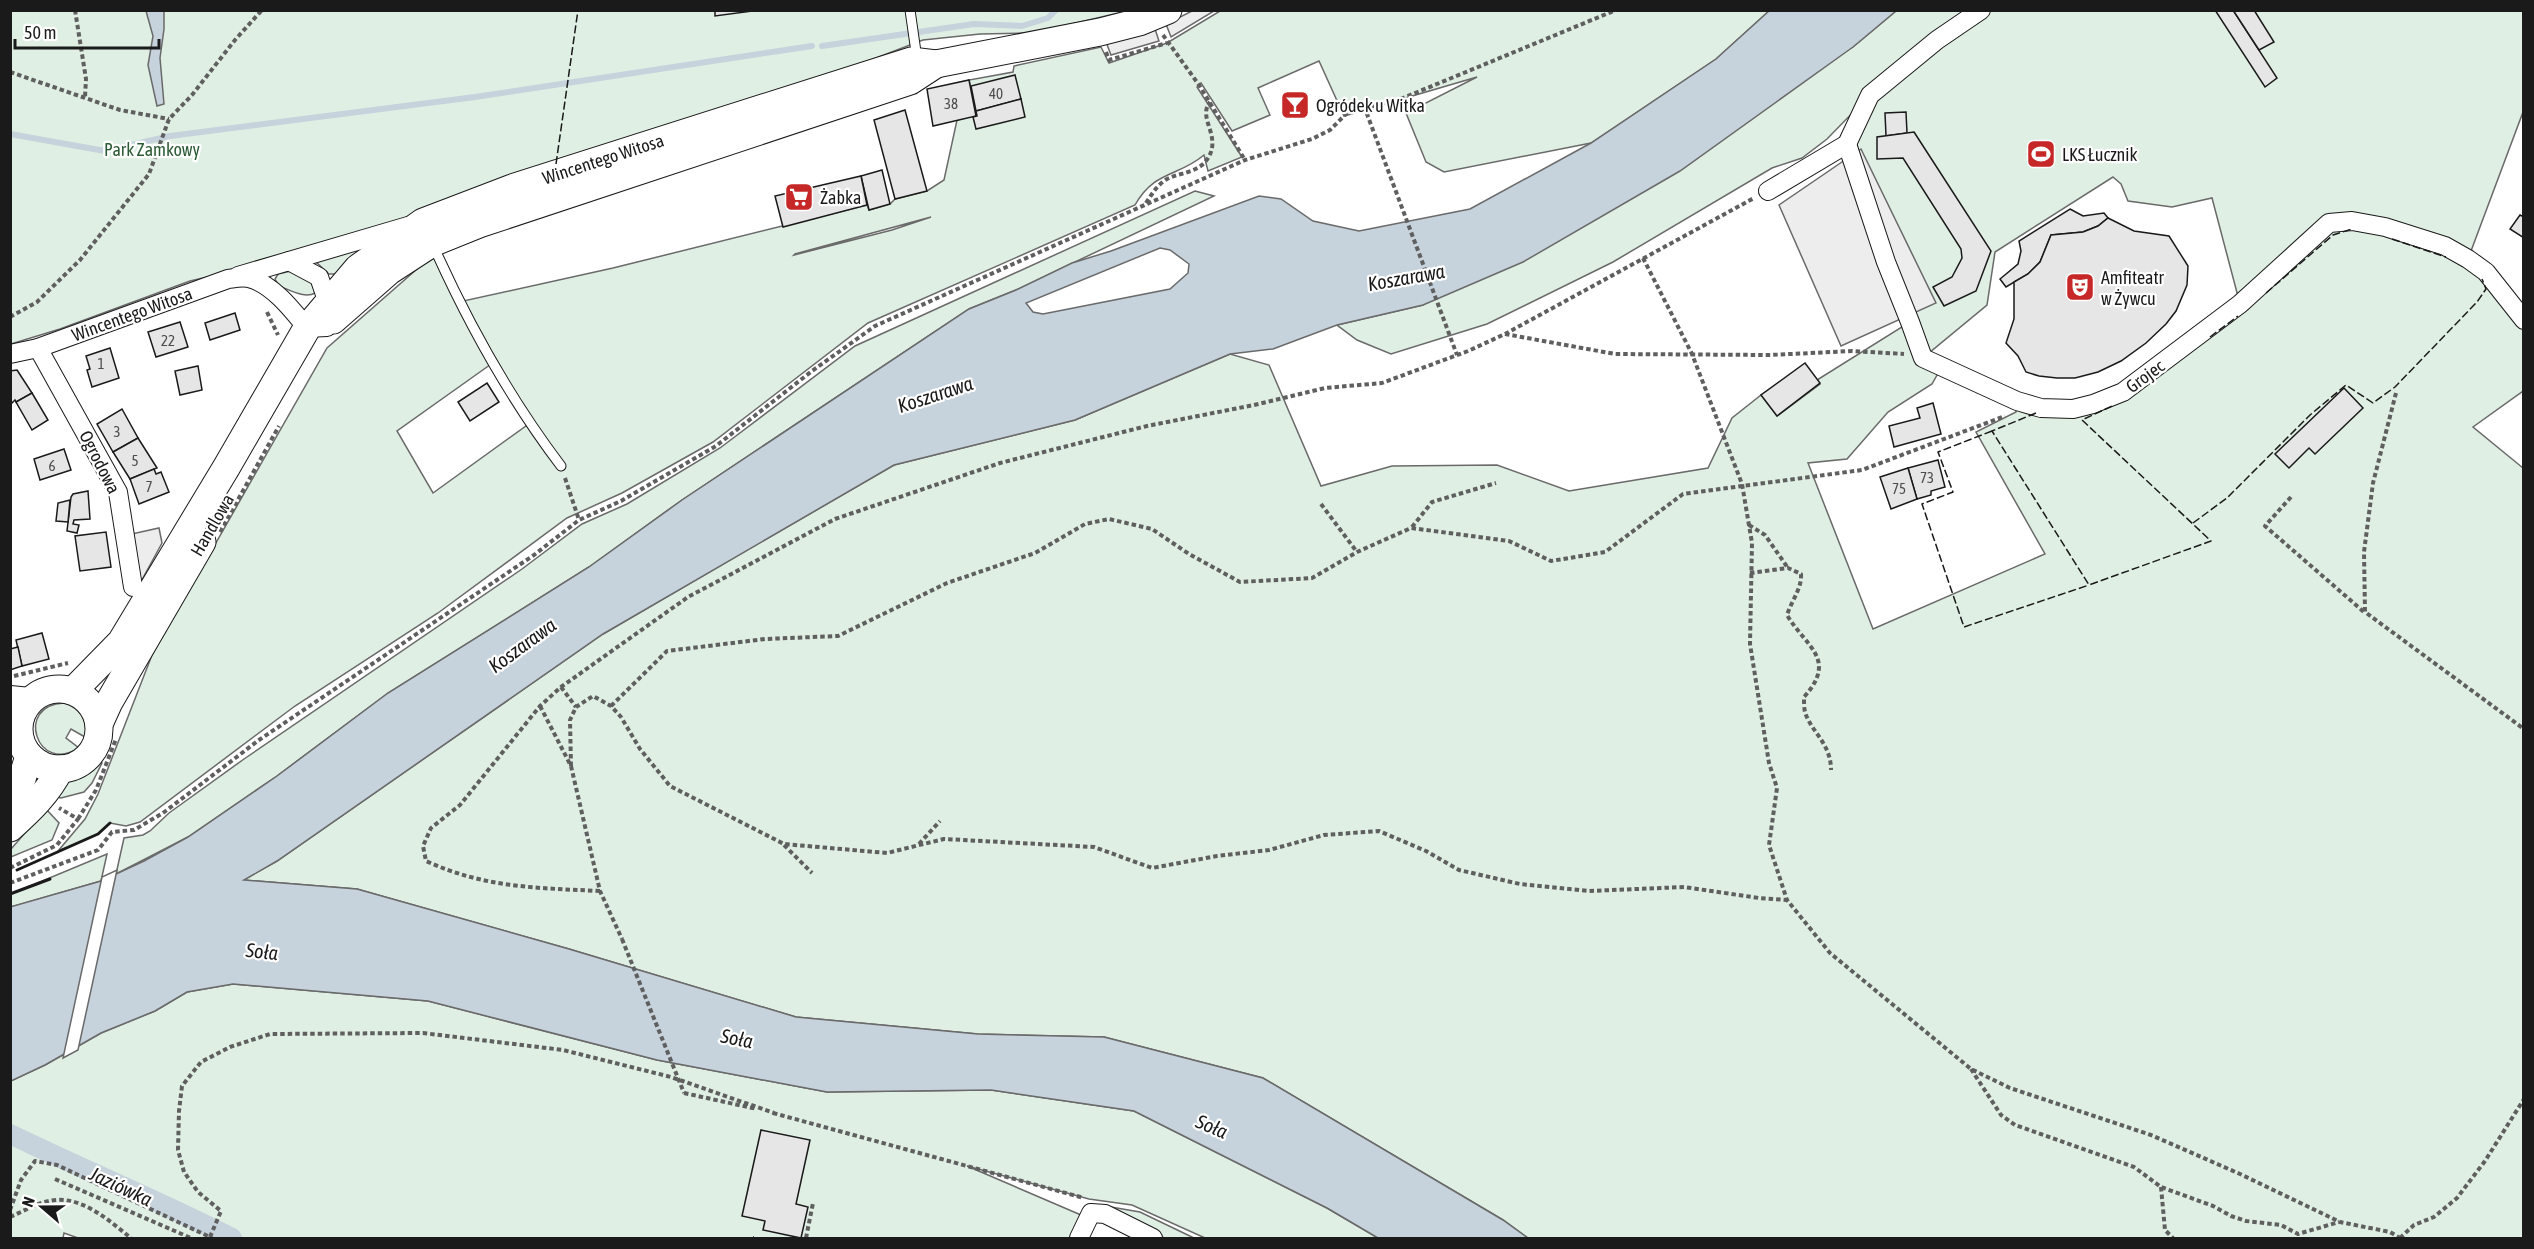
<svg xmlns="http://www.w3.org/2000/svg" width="2534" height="1249" viewBox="0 0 2534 1249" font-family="'Asap Condensed',sans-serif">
	<rect width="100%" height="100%" fill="#fff"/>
	<g fill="#e0efe3" stroke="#6a6a6a" stroke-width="1.5" fill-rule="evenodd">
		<polygon points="11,11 1127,11 1033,33 980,34 923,40 821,79 358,234 251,267 190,281 60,329 11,344"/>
		<path d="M1220 11H1769L1716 59 1591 143 1444 172 1426 162 1406 113 1477 77 1344 116 1319 61 1258 88 1270 115 1232 131 1201 83 1197 87 1242 157 1208 171 1204 155C1178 177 1155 170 1135 205L868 323 713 442 622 493 567 518 438 613 295 706 140 822 126 826 110 823 98 834 58 851 85 819 98 794 152 655 327 348 433 255 459 302 613 268 867 205 869 210 890 204 895 199 927 191 944 180 957 120 976 115 969 80 1013 72 1014 66 1101 47 1109 63 1167 43ZM931 217 892 230 794 255 795 254ZM494 362 530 423 433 493 397 431Z"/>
		<path d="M1896 11H2523V112L2468 259 2523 320V391L2473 427 2523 468V1238H1528L1503 1220 1263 1078 1104 1037 978 1034 796 1017 569 949 357 889 243 880 277 861 603 634 894 465 1075 420 1230 354 1269 365 1321 486 1392 466 1497 465 1569 491 1708 468 1732 418 1761 395 1777 416 1820 384 1817 380 1910 322 1847 144 1868 97 1827 139 1802 158 1772 168 1613 262 1487 324 1391 354 1357 340 1337 325 1423 305 1853 47ZM2113 177 2121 184 2128 201 2172 207 2212 198 2240 304 2093 404 2017 401 2016 412 1976 432 2045 554 1873 629 1808 463 1847 459 1888 412 1932 384 1941 368 1923 358 1987 305 1995 252Z"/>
		<polygon points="1195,191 1214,196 1016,290 969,309 682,500 589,567 388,693 277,776 188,837 116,874 124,838 143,835 150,831 169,813 244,759 522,569 582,524 627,504 720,448 855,346"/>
		<polygon points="362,247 368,248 338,274 329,274 316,262"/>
		<path d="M291 271 311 281 315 293C305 299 290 290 279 286L275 279 278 274Z"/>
		<path d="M64 703C80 708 89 720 85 737L71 729 66 738 79 748C37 775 14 705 64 703Z"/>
		<polygon points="99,761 102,763 92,783 84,792 61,798 53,796 68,781 88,772"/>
		<polygon points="46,809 59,823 52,840 11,857 11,849"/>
		<polygon points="107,854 101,881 11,907 11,894"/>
		<polygon points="233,984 428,1001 657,1060 827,1092 991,1090 1134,1111 1327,1208 1378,1238 1205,1238 1132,1205 1089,1199 967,1166 1081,1215 1075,1238 78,1238 64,1233 63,1238 11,1238 10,1081 45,1065 101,1033 155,1011 187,992"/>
		<polygon points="1105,1206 1140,1212 1194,1238 1164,1238"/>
	</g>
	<g fill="#ededed" stroke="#6a6a6a" stroke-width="1.5">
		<polygon points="1192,11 1214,11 1171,37 1166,24"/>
		<polygon points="1155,29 1159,41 1111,55 1106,42"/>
		<polygon points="1861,149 1936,303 1841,346 1779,205"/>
		<polygon points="159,528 162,543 138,587 127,535"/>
	</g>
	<g fill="#c6d2dc" stroke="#6a6a6a" stroke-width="1.5" fill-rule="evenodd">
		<polygon points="146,11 164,11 164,29 160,58 164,104 157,106 148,65 153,36"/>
		<path d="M1769 11H1896L1853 47 1680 171 1523 262 1423 305 1337 325 1273 349 1230 354 1075 420 894 465 603 634 277 861 244 880 357 889 569 949 796 1017 978 1034 1104 1037 1263 1078 1503 1220 1528 1238H1378L1327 1208 1134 1111 991 1090 827 1092 657 1060 428 1001 233 984 187 992 155 1011 101 1033 45 1065 11 1081 10 907 101 881 144 861 188 837 277 776 388 693 589 567 682 500 969 309 1016 290 1072 263 1111 251 1259 196 1281 199 1313 221 1359 231 1470 209 1591 143 1716 59ZM1160 248 1170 250 1189 264 1188 273 1170 289 1043 314 1033 312 1026 303Z"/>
	</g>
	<polygon fill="#fff" stroke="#6a6a6a" stroke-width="1.5" points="117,870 78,1050 63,1058 102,877"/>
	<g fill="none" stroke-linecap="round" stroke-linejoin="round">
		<g stroke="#c6d2dc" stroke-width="6">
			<polyline points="822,46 974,24 1022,26 1048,18 1056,10"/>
			<polyline points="10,134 105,151 170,136 475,97 812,46"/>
		</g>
		<path stroke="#c6d2dc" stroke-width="20" d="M10 1134C84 1170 159 1201 232 1238"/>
	</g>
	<g fill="#e6e6e6" stroke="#1a1a1a" stroke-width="1.5">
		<polygon points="715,10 760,10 715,16"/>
		<polygon points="2215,10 2233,10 2277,78 2265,87"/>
		<polygon points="2233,10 2254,10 2274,42 2259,50"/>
		<polygon points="1015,75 1021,99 976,111 971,86"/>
		<polygon points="969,80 976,116 933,126 927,89"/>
		<polygon points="1021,99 1025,117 976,129 973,117 977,116 976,111"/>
		<polygon points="905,110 927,191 895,199 874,120"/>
		<polygon points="1906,112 1907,133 1886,136 1885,113"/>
		<polygon points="1914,132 1991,251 1976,291 1944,306 1933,287 1952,277 1962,258 1961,249 1903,158 1877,159 1877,137"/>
		<polygon points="882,170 890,204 869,210 861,176"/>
		<polygon points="861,176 867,205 783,227 775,196"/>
		<polygon points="2070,209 2083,216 2104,213 2108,218 2098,226 2083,232 2051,235 2040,262 2028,274 2006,287 2000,279 2018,264 2021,251 2019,241"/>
		<polygon points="2520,215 2524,217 2524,238 2510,229"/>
		<polygon points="2108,218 2134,231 2169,236 2188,266 2187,285 2176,311 2166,324 2146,343 2121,361 2098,372 2075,378 2057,378 2039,376 2026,372 2018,356 2006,343 2014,319 2014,282 2028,274 2040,262 2051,235 2083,232 2098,226"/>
		<polygon points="235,313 240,330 210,340 205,323"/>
		<polygon points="180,322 188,347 156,357 148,332"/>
		<polygon points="110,348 119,378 92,387 87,370 90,369 86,356"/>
		<polygon points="1805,363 1820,383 1777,416 1761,395"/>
		<polygon points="198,366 202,390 180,395 175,371"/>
		<polygon points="17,370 32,393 16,402 15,400 10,405 10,371"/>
		<polygon points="487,383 499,402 470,421 458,402"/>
		<polygon points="2344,388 2363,408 2315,454 2309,448 2289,468 2275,454"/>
		<polygon points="32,393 48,420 32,430 16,402"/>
		<polygon points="1933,403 1941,434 1894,447 1889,426 1920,418 1917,408"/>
		<polygon points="122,409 138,438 113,452 97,424"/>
		<polygon points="138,438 157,468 130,479 113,452"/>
		<polygon points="64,449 71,470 40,480 34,459"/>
		<polygon points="1938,460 1945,487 1931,491 1931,495 1917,499 1908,468"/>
		<polygon points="1908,468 1917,499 1891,509 1880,477"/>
		<polygon points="154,469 156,474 161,472 169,492 139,504 130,479"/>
		<polygon points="88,491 90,519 74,520 73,524 79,525 77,533 67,531 71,497 73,494"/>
		<polygon points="70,500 68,522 56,521 58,503"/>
		<polygon points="106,532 111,567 80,571 75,536"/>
		<polygon points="42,633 49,659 22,666 16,640"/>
		<polygon points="18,647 22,666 10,670 10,649"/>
		<polygon points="761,1130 810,1140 796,1204 808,1207 801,1238 763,1230 765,1221 742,1216"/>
	</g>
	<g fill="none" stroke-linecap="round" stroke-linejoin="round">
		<g stroke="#1a1a1a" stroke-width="11">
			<g id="lane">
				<polyline points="910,10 917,59"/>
				<path d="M433 245C467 321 511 400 561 466"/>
			</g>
		</g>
		<g stroke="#1a1a1a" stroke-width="20">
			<g id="street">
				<polyline points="1847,144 1886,262 1910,322 1923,358 2017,401 2041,408 2073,409 2093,404 2123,392 2240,304 2329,223 2352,221 2385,227 2445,246 2468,259 2486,272 2524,320"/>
				<polyline points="1768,191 1847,144 1870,95 1937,40 1981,10"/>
				<polyline points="238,276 408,226"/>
				<polyline points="38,348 118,492 133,587"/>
				<path d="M10 354 38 348 228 279C236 278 245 276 252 279 274 286 293 311 307 328L327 327 328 303 319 277 289 261"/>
				<polyline points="1079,1238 1091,1213 1105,1214 1153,1238"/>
			</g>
		</g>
		<g stroke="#1a1a1a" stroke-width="26">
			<g id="secondary">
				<polyline points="10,698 30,700"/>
				<polyline points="10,730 19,738"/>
			</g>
		</g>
		<g stroke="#1a1a1a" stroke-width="29">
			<g id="primary">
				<polyline points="333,320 389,271 432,243 479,224 910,81 936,64"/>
				<circle cx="59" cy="729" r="40"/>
				<polyline points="73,691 121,642 226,468 307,328 358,268 423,222 512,188 911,61 936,64 1100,32 1139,22 1168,10"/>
				<polyline points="99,724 109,702 202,542"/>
				<polyline points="10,818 29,756"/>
				<path d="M10 828C30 810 48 793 60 769"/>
			</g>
		</g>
		<g stroke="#5f5f5f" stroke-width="4" stroke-dasharray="4.5 3" stroke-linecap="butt">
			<polyline points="75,10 86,79 85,97"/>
			<polyline points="1163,35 1199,85 1245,160"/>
			<polyline points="1106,52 1109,60 1167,43"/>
			<polyline points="10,72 120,110 169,119"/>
			<polyline points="1364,106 1457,355"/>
			<path d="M1146 203C1152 194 1157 185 1167 179 1181 172 1199 173 1208 158 1222 136 1197 118 1210 102"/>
			<polyline points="1643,258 1692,354 1742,484 1752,543 1750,644 1769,763 1777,788 1769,845 1787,900 1830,953 1971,1069 2010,1088 2151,1135 2240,1174 2340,1222 2390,1232 2400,1238"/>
			<polyline points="267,312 278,335"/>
			<polyline points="10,317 37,302 80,260 149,174 169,119 192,95 235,40 262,10"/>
			<polyline points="1505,334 1615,354 1770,355 1852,351 1904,354"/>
			<polyline points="2396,393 2373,483 2364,552 2365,612 2524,729"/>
			<polyline points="565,478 579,520"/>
			<polyline points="2291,497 2265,526 2364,612"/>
			<polyline points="1321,504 1357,552"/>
			<polyline points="1749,525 1765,535 1788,568"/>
			<polyline points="1412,527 1432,502 1496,483"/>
			<polyline points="220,532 279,426"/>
			<path d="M1750 573 1788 568 1801 574C1802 588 1792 600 1787 615 1806 647 1838 659 1804 697 1804 702 1804 708 1805 712 1811 732 1831 743 1831 770"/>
			<polyline points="14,676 68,663"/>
			<polyline points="561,687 576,707"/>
			<polyline points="540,706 571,766 600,891 622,939"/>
			<polyline points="611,706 667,651 765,639 838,636 947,583 1035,553 1085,524 1109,519 1152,529 1189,554 1240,582 1312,578 1357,552 1411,528 1509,541 1551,561 1605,552 1683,494 1862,470 2005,416"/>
			<polyline points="571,766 570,720 576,707 593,696 611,706 621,717 640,749 670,786 784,844 887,853 944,839 1094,847 1152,868 1217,856 1269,850 1324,835 1379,831 1426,851 1459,870 1520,884 1589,891 1684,887 1759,898 1787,900"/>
			<polyline points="78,819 96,790 116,739"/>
			<polyline points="919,844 940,821"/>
			<polyline points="784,845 812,873"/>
			<polyline points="10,868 57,845 78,819 59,808"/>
			<polyline points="10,883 98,850 112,832 134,830 163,813 259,740 534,555 579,520 621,501 716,446 812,371 875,326 1245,160 1312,139 1330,130 1347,113 1364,106 1391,103 1616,10"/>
			<path d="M600 891C537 888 485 888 426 861L423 846 431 828 460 805 540 706 561 687 688 597 835 519 1000 463 1147 426 1254 405 1325 388 1382 383 1468 351 1505 334 1754 198"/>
			<polyline points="1971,1069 2001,1115 2015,1125 2134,1167 2161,1187 2213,1206 2231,1216 2246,1221 2281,1225 2298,1234 2339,1222"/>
			<polyline points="684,1093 757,1109"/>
			<polyline points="773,1113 1084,1198"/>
			<polyline points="55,1179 191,1238"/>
			<polyline points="2161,1187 2165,1230 2173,1238"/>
			<polyline points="10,1210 21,1180 35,1161 57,1165 212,1238"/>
			<path d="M10 1217C22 1212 33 1205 45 1202 78 1192 107 1219 131 1238"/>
			<polyline points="210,1237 221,1211 198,1192 184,1172 178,1150 179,1111 182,1086 201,1062 230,1047 270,1034 423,1033 563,1050 671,1077 774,1113"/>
			<polyline points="753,1238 754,1238"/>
			<polyline points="806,1238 813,1203"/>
			<polyline points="2400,1238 2414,1225 2434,1217 2457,1198 2485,1161 2524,1099"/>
		</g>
		<use href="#lane" stroke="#fff" stroke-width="9"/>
		<use href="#street" stroke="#fff" stroke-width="18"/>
		<use href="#secondary" stroke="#fff" stroke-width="24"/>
		<use href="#primary" stroke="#fff" stroke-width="27"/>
		<polyline stroke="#5f5f5f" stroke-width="4" stroke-dasharray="4.5 3" stroke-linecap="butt" points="622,939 684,1093"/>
		<g stroke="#1a1a1a" stroke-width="1.5" stroke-dasharray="8 3" stroke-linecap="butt">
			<polyline points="556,164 578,10"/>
			<polyline points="2392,239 2446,257"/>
			<polyline points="2266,293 2333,235 2352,229"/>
			<polyline points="2210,337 2238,316"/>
			<polyline points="2036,413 1992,431 2089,585 2211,541 2082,420 2112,406"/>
			<polyline points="1992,431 1938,452 1953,492 1922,504 1964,627 2089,585"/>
			<polyline points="2193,523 2227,498 2310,415 2346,385 2373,403 2395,387 2477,302 2486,289 2482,279"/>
		</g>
		<g stroke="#1a1a1a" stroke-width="3">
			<polyline points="17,870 98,834 110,823"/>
			<polyline points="10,894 50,879"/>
		</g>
	</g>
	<defs>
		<g id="bar-square" transform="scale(1.5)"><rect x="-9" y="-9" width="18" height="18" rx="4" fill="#c62828" stroke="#fff"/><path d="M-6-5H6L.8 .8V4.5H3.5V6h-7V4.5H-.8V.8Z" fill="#fff"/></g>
		<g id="stadium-square" transform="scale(1.5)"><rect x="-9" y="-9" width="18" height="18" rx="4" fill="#c62828" stroke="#fff"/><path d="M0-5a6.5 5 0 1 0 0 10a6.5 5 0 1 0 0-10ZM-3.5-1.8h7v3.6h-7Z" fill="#fff"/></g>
		<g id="supermarket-square" transform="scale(1.5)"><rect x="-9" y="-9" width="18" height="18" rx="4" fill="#c62828" stroke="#fff"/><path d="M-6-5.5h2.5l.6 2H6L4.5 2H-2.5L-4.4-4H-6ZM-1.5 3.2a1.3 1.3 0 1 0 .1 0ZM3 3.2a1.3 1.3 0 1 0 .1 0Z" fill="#fff"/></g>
		<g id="theatre-square" transform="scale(1.5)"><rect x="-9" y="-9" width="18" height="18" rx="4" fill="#c62828" stroke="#fff"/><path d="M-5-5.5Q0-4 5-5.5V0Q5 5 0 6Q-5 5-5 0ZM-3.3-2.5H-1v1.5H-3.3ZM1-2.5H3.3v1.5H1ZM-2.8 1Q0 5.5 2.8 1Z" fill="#fff"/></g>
	</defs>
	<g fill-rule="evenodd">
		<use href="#bar-square" x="1295" y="105"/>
		<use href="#stadium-square" x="2041" y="154"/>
		<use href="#supermarket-square" x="799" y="197"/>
		<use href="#theatre-square" x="2080" y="287"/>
	</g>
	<g text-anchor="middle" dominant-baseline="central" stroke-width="4.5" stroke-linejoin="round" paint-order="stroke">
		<g font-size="15" fill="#4d4d4d">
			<text x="996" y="93">40</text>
			<text x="951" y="103">38</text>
			<text x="168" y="340">22</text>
			<text x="101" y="363">1</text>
			<text x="117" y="431">3</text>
			<text x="135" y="460">5</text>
			<text x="52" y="465">6</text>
			<text x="1927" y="477">73</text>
			<text x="149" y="486">7</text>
			<text x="1899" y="488">75</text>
		</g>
		<g font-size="18" fill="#1a1a1a" stroke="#fff" text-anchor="start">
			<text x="1316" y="105">Ogródek u Witka</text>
			<text x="2062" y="154">LKS Łucznik</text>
			<text x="820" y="197">Żabka</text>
			<text x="2101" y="277">Amfiteatr<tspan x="2101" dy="21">w Żywcu</tspan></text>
		</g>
		<g font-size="18" fill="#2b5a34" stroke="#fff">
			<text x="152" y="149">Park Zamkowy</text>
		</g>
		<g font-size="18" fill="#1a1a1a" stroke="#fff">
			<text transform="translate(603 159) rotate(-18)">Wincentego Witosa</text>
			<text transform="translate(132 314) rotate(-20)">Wincentego Witosa</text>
			<text transform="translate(2145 376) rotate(-36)">Grojec</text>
			<text transform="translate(100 462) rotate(63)">Ogrodowa</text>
			<text transform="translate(212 525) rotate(-60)">Handlowa</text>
		</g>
		<g font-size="20" font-style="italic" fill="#1a1a1a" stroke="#fff">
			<text transform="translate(1406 277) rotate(-10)">Koszarawa</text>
			<text transform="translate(935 394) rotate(-18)">Koszarawa</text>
			<text transform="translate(522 645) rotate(-36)">Koszarawa</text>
			<text transform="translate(262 951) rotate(6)">Soła</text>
			<text transform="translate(737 1038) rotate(11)">Soła</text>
			<text transform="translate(1212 1126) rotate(23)">Soła</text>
			<text transform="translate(121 1186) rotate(25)">Jaziówka</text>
		</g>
	</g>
	<rect width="2534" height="1249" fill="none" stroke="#1a1a1a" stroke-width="24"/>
	<g transform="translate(42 1207) rotate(290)" stroke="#ffffff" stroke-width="4.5" paint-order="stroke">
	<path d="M0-4.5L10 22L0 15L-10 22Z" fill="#1a1a1a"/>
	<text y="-9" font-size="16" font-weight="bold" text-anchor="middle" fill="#1a1a1a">N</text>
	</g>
	<path d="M15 39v9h144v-9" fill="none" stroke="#1a1a1a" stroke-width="3"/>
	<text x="24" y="39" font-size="18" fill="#1a1a1a" stroke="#ffffff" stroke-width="4.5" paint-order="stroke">50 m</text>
</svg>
